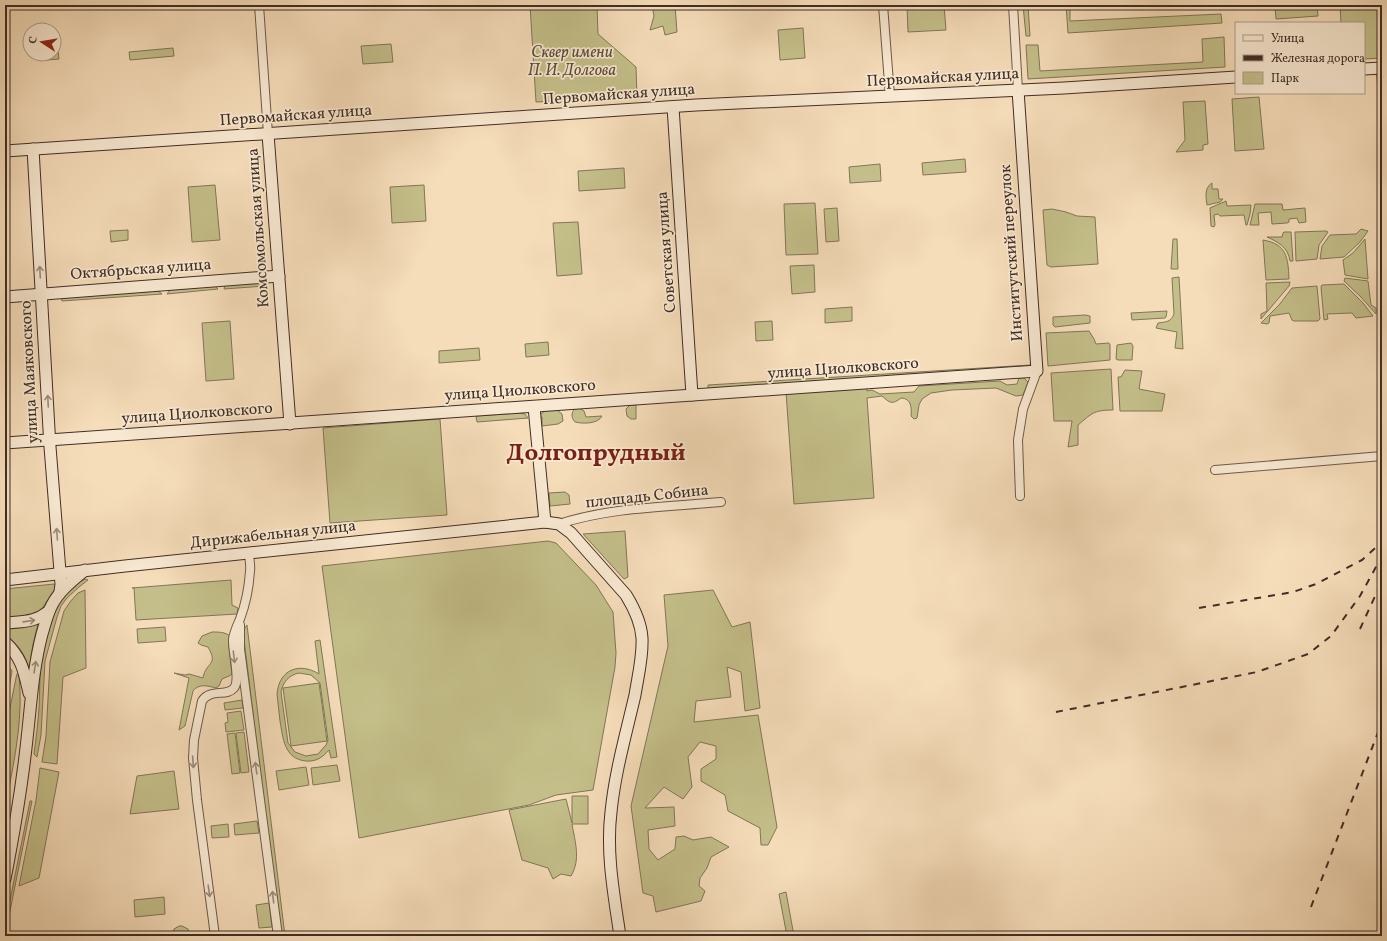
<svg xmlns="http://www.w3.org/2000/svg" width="1387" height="941" viewBox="0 0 1387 941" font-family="Vollkorn,serif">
	<rect width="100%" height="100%" fill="#f6ddba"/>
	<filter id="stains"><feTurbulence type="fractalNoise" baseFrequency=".005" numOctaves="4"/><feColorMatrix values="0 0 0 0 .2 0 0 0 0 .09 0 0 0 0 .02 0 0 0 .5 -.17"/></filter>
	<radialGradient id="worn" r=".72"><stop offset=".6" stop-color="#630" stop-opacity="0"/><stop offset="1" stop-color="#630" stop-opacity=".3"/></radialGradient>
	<g fill="#c4bf8a" stroke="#827658" fill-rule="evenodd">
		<polygon points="530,5 597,5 598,34 636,67 637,97 536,102"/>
		<polygon points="652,5 675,5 677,32 665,35 663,26 650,30 654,16"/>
		<polygon points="907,5 944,5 946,30 908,32"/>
		<polygon points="1023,5 1028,5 1030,36 1026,36"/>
		<polygon points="1066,5 1070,5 1070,21 1221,14 1222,23 1068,33"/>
		<polygon points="1275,5 1283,5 1284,9 1317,6 1318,16 1276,19"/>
		<polygon points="1340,5 1382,5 1382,58 1364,59 1364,23 1341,23"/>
		<polygon points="803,28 805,58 780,60 778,30"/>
		<polygon points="1224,37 1225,67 1028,79 1026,45 1038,45 1040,71 1203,62 1202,39"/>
		<polygon points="54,40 57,40 59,59 47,60 46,54 54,54"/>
		<polygon points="391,44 393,62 363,64 361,46"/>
		<polygon points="173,48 174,56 130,60 129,52"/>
		<polygon points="1259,97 1264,149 1235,151 1232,99"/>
		<polygon points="1205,101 1208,144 1203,145 1203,150 1176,152 1185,140 1183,102"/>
		<polygon points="965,159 966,172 923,175 922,163"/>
		<polygon points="880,164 881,181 850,183 849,167"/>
		<polygon points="624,168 625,188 579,191 578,171"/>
		<path d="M1212 183V189H1218L1219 199H1223L1220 202 1207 205C1206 197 1204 188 1212 183Z"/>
		<polygon points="215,185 220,240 192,242 188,187"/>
		<polygon points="424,185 426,221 392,223 390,187"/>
		<polygon points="1226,201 1227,206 1251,205 1250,214 1247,225 1246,225 1244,215 1220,216 1218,214 1214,215 1215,225 1214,227 1211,226 1210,208"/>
		<polygon points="815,203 818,254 786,255 784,204"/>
		<polygon points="1255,204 1282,204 1283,210 1305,208 1306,222 1299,223 1297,218 1289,219 1289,222 1287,223 1272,224 1271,212 1258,213 1259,225 1250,225"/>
		<polygon points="837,208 839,241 826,242 824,209"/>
		<polygon points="1052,209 1066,212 1077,216 1095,217 1098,264 1051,267 1047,265 1043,210"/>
		<polygon points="578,222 582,274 557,276 553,223"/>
		<polygon points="1361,229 1368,231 1360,242 1344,257 1320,259 1322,246 1330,235 1356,234"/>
		<polygon points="128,230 128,240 111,242 110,231"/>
		<polygon points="1326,231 1328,232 1319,245 1317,259 1296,261 1295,232"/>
		<path d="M1284 232H1291L1293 261H1290C1288 247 1278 242 1267 237H1282L1283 233Z"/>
		<polygon points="1173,239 1177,239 1178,269 1171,269"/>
		<polygon points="1365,239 1368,279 1345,275 1343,260 1353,253"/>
		<path d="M1263 240C1287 244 1288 258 1289 279L1266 280Z"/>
		<polygon points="814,265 815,292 792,294 790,266"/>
		<path d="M1179 277 1183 349 1175 348 1177 332 1156 328 1158 323C1166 322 1171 322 1174 314L1172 278Z"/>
		<polygon points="1345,278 1368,281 1371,305 1376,308 1376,314 1361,297 1344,281"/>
		<polygon points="265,282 265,286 224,289 225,285"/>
		<polygon points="1290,282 1289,286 1261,319 1261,314 1267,311 1266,283"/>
		<polygon points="1344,284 1363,303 1373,316 1356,318 1352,313 1327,314 1328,319 1324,320 1321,287 1322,285"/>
		<polygon points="215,286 218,289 167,294 170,290"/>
		<polygon points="1317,286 1320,319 1318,321 1294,321 1292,320 1289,313 1270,316 1269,323 1267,324 1261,323 1279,305 1292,288"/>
		<polygon points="158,291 162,294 62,301 61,297"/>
		<polygon points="852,307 852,321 825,323 825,309"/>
		<polygon points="1167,311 1166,317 1165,318 1132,320 1131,313"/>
		<polygon points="1085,315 1090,316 1090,323 1055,327 1053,325 1053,317"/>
		<polygon points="230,321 234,379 206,381 202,323"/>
		<polygon points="772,321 773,340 756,341 755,322"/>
		<polygon points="1089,331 1094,339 1096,344 1109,343 1110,345 1110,360 1048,366 1046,333"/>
		<polygon points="548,342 549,355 526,357 525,344"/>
		<polygon points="1131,343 1133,346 1132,360 1118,360 1116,359 1117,345"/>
		<polygon points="479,348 480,360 439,363 439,351"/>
		<polygon points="1030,365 1026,368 708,391 708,385"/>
		<path d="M1111 369 1113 410C1094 410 1092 413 1078 425V445L1068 447 1072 421H1054L1051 373Z"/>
		<polygon points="1125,370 1142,371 1139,389 1165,394 1162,411 1120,411 1118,377 1121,377"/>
		<path d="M1019 378H1024L1028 382 1023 395 1016 396 996 388 952 390 931 393 922 399 919 405 917 418 914 419 911 416C912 408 911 398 901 398 892 405 890 403 882 396L867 398 874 498 794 504 786 392 867 388V391L872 390 880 394 914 392 919 386 1000 381 1007 385 1017 384Z"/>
		<polygon points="630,405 636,405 636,419 631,419 627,416 626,409"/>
		<path d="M579 408 584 411 586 417 602 416C598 424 583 424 575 422 571 418 571 412 575 409Z"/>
		<path d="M557 410 562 414 563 421 558 424 542 426V417H540C542 409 550 410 557 410Z"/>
		<polygon points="520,413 525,414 528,418 477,422 476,416"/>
		<polygon points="440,419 447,515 330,523 323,428"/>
		<polygon points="565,492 569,495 570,504 550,506 549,493"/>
		<polygon points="625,531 628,577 624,579 583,534"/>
		<polygon points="548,541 556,543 596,585 613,612 616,653 615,667 593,790 556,795 529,805 359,838 322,566"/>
		<path d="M86 579 88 580 79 587 67 598 61 606 57 617 45 661 41 735 37 757 34 754C36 739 38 724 39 708 40 692 39 675 42 659 47 630 55 590 86 579Z"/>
		<polygon points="231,580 232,605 238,608 237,614 136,620 134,588 132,588"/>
		<polygon points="54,584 56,587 55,589 41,610 31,617 5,619 5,589"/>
		<polygon points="85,590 86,668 63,677 57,764 42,762 46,736 50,662 64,611 70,602 78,593"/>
		<polygon points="713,590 732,627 750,622 760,708 745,711 741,672 727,667 731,697 696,701 694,722 758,715 777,827 768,845 761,845 760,828 728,811 725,795 701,781 701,769 716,759 716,746 700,742 688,757 692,787 683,799 664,787 645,808 674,807 675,826 648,830 649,849 658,860 675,849 676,837 684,836 693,840 711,837 729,847 711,857 707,868 700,878 699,886 705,891 701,901 656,912 653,896 643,893 631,806 668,646 664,595"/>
		<path d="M38 624 33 644 29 669C25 654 18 644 5 635V629L22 628Z"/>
		<polygon points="247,625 285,936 280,936 243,631"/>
		<polygon points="165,627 166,641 138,643 137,629"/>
		<path d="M212 632C219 632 225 632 230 636L229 647 232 674 229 676 222 679 219 686 216 688C208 686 199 683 193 691L185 726 179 730 189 678 174 673 185 675 189 674 203 678C206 661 219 666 208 647L201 645 198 643 202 636Z"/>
		<path d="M320 640 337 757 331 758 329 750C323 757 316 762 306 761 284 759 283 738 280 721 279 712 278 703 277 694 279 669 300 662 319 674L315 641ZM299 673 311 675 320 683 328 740 326 745 318 754 306 756 295 752 288 743 281 692C283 682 289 675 299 673Z"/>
		<polygon points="5,661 12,671 5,712"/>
		<path d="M17 674H19C23 716 16 752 8 793L5 792V733L16 678Z"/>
		<polygon points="319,683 327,741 291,746 283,688"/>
		<polygon points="242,700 243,708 225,710 224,703"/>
		<polygon points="241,711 244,730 226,732 225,723 228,722 227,713"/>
		<polygon points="244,732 249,772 241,773 236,733"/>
		<polygon points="235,733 240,773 232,774 227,734"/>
		<polygon points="337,765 340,781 313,785 311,768"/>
		<polygon points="306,767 309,785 279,790 276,771"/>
		<polygon points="40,768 59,772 39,878 19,886 36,800"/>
		<polygon points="174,771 179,809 130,814 137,776"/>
		<path d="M572 796H588V824H572C575 842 581 859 571 876L561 874 553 879 548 868 522 860 509 810 566 799 572 823Z"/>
		<polygon points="30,801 32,801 5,936 5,925"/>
		<polygon points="257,821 259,833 235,835 234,824"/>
		<polygon points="228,824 229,837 212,838 211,826"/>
		<polygon points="786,892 794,936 787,936 779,894"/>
		<polygon points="164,897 165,914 135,917 134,900"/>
		<polygon points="269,903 272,927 259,928 256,905"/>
		<polygon points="179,926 182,926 188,929 190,936 172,936 174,929"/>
	</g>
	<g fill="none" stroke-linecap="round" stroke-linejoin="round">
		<g stroke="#6e5a4b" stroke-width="10">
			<g id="street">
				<polyline points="259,5 268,134"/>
				<polyline points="883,5 890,96"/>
				<polyline points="1013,5 1018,90"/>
				<polyline points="1381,68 1382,84"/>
				<polyline points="1215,470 1382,456"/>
				<polyline points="1020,496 1018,440 1023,409 1037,371"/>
				<path d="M559 524C611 507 667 507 721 502"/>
				<polyline points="240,625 240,649 278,936"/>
				<path d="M215 936 197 800 193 758 194 740 202 701C210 688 227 697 234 688 241 680 232 651 233 639 234 632 237 626 240 619 245 606 249 586 250 571 251 566 249 559 249 553"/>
			</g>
		</g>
		<g stroke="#402e26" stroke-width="13">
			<g id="secondary">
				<polyline points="1364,69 1382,68"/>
				<polyline points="673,107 692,395"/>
				<polyline points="268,134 290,424"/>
				<polyline points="33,149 50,447 61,584 60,592"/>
				<polyline points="5,151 696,105 1064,88 1236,77"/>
				<polyline points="5,297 279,276"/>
				<polyline points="534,407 545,522"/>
				<polyline points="5,443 1037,371 1018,90"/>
				<path d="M5 580 125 566 545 522 559 524 571 533 626 595C634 608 641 622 642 638 643 657 638 676 635 695 626 734 615 772 611 812 606 853 614 895 620 936"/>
				<path d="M5 623C24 621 34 623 49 611"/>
				<path d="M5 642C22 658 24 671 29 693"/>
				<path d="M5 879C14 833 22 786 27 739 31 703 33 669 42 634 45 625 47 614 52 605 59 591 72 581 85 570"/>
			</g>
		</g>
		<use href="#street" stroke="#f9e9d2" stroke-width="8"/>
		<use href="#secondary" stroke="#f9e9d2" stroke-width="11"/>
		<g stroke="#402e26" stroke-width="2" stroke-dasharray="7 7" stroke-linecap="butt">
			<polyline points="1199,608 1293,592 1316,584 1362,560 1382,542"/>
			<polyline points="1360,629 1382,581"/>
			<polyline points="1056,712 1257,672 1308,654 1331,636 1360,596 1382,556"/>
			<polyline points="1311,907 1382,722"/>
		</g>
	</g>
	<defs><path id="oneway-shaft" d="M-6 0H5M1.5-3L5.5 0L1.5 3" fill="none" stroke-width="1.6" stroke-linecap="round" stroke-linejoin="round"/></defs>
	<g stroke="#9c8c7c">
		<use href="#oneway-shaft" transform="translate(40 272) rotate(-93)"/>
		<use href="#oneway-shaft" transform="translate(48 401) rotate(-93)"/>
		<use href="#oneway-shaft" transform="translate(57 534) rotate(-94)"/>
		<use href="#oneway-shaft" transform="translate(29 621) rotate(-8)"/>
		<use href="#oneway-shaft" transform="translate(234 657) rotate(83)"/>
		<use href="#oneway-shaft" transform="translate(35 667) rotate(-81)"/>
		<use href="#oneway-shaft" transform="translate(193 762) rotate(86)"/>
		<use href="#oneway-shaft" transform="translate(256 768) rotate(-98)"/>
		<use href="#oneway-shaft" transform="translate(209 891) rotate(82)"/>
		<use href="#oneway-shaft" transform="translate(273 897) rotate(-97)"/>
	</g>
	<g text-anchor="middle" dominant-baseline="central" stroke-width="3.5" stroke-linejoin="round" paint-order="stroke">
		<g font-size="16" font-style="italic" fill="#5a4b3a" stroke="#f9e9d2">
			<text x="572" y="53">Сквер имени<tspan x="572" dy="18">П. И. Долгова</tspan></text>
		</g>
		<g font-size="16" fill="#402e26" stroke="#f9e9d2">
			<text transform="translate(943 78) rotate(-3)">Первомайская улица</text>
			<text transform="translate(619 95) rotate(-4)">Первомайская улица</text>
			<text transform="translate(296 116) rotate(-4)">Первомайская улица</text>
			<text transform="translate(259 228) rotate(-94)">Комсомольская улица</text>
			<text transform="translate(667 252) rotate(-94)">Советская улица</text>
			<text transform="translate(1012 253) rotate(-94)">Институтский переулок</text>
			<text transform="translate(141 270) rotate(-4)">Октябрьская улица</text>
			<text transform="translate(843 369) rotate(-4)">улица Циолковского</text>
			<text transform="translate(30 372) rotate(-93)">улица Маяковского</text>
			<text transform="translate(520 391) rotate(-4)">улица Циолковского</text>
			<text transform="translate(197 414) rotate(-4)">улица Циолковского</text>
			<text transform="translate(647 497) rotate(-6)">площадь Собина</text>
			<text transform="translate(273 535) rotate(-6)">Дирижабельная улица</text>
		</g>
		<g font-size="24" font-weight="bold" fill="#7a1f14" stroke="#f9e9d2">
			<text x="596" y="454">Долгопрудный</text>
		</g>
	</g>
	<rect width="1387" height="941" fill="none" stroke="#f6ddba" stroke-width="20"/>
	<rect x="6" y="6" width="1375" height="929" fill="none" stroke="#402e26" stroke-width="2"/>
	<rect x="10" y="10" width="1367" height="921" fill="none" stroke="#402e26"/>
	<rect x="1235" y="22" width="130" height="72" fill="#f9e9d2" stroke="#af9e8d"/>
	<rect x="1243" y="35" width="20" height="6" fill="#f9e9d2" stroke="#af9e8d"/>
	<text x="1271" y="42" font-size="12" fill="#402e26">Улица</text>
	<rect x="1243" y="55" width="20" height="6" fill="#402e26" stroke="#af9e8d"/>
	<text x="1271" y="62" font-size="12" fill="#402e26">Железная дорога</text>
	<rect x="1243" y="72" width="20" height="12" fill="#c4bf8a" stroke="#af9e8d"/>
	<text x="1271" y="82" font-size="12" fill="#402e26">Парк</text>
	<g transform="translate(42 42) rotate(282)"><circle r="19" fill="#f9e9d2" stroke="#af9e8d"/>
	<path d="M0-3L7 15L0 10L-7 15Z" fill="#8f2418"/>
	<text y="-6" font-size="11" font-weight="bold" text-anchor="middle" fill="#402e26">С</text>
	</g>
	<rect width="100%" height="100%" filter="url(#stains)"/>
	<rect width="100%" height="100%" fill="url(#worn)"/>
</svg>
